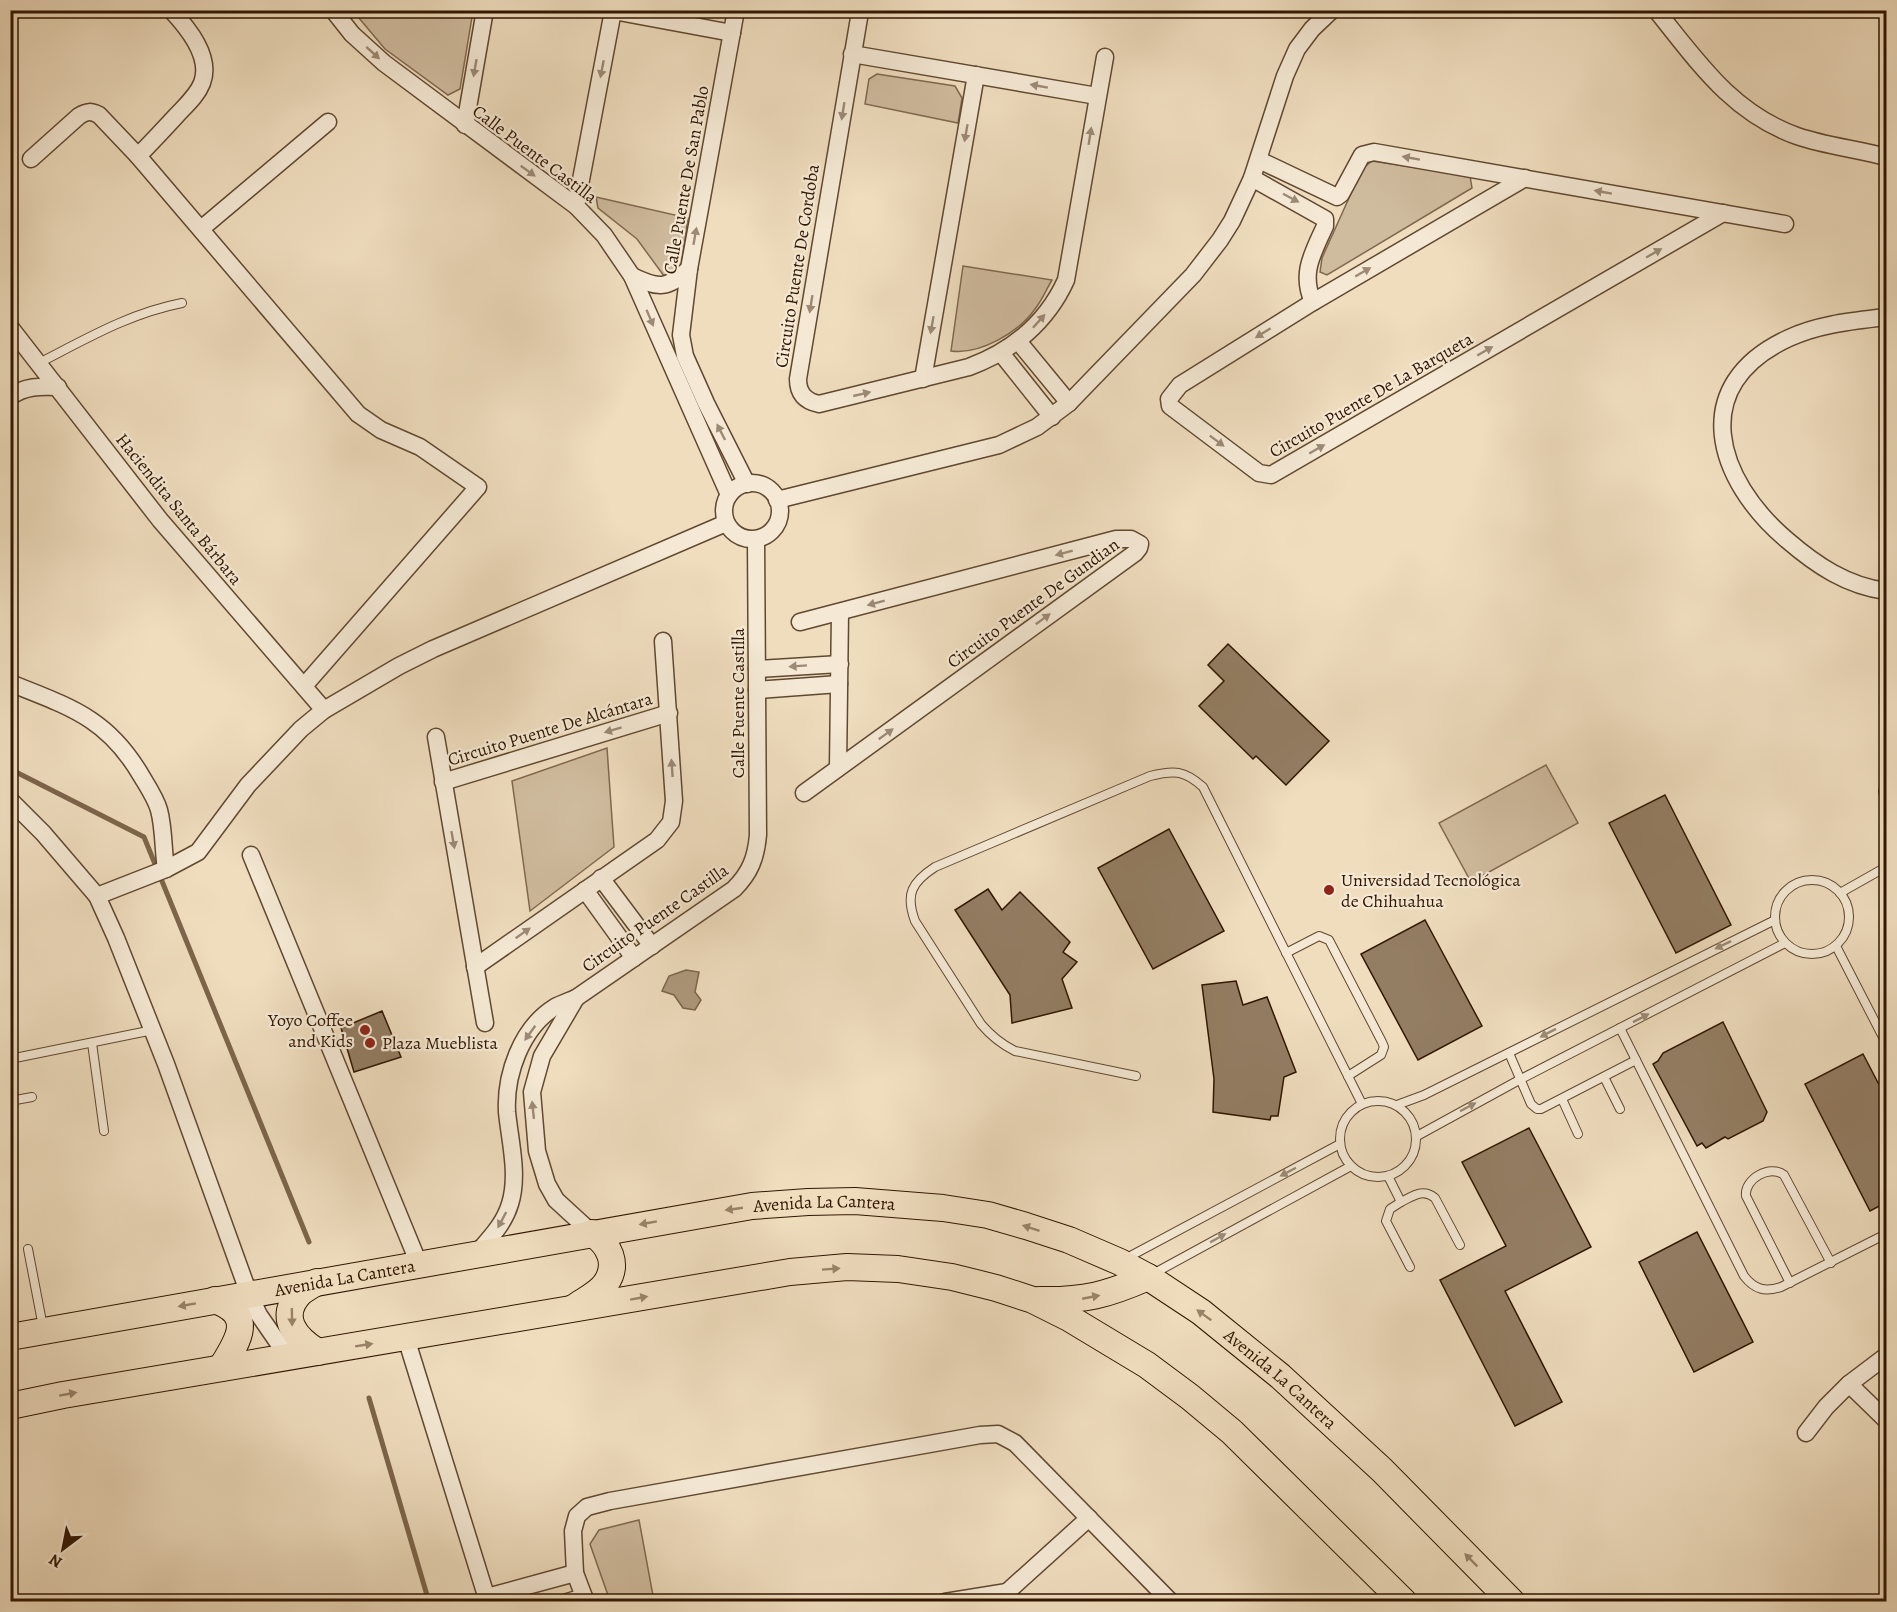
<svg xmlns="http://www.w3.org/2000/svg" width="1897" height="1612" viewBox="0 0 1897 1612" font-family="Alegreya,serif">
	<rect width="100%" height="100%" fill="#efddbe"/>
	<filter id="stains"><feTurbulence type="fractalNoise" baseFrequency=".00333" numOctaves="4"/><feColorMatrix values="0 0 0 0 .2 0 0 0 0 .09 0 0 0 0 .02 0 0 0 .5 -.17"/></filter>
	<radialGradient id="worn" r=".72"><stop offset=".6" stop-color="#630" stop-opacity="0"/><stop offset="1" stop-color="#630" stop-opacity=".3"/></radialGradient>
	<g fill="#cfbb9e" stroke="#80684f" stroke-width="1.5">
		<polygon points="353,11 473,11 460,89 448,95 385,49"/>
		<polygon points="877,74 955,86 962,98 958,123 865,104 869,79"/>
		<polygon points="1372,161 1470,176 1472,188 1327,275 1320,272 1322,258 1362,169"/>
		<polygon points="596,197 688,218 681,267 664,276 637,239 598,208"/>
		<path d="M963 266 1052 280C1046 290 1042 300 1035 309 1019 332 980 355 951 351Z"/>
		<polygon points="607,748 614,847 530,911 512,781"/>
		<polygon points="1546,765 1578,823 1471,882 1439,823"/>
		<polygon points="639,1520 654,1601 610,1601 590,1544 599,1530"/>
	</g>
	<polygon fill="#ae997d" stroke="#7c654b" stroke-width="1.5" points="686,970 699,972 695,992 701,1000 695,1010 683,1008 674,995 662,991 669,976"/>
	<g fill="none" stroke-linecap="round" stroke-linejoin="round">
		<g stroke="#7c654b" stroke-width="5">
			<polyline points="10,769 144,837 309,1242"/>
			<polyline points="369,1398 429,1602"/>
		</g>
	</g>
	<g fill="#937d63" stroke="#301600" stroke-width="1.5">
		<polygon points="1228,644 1329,741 1286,785 1256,756 1253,759 1199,706 1224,681 1208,665"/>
		<polygon points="1665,795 1731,925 1676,953 1609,823"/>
		<polygon points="1169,829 1224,931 1153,969 1098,868"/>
		<polygon points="988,889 1002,910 1020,892 1070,942 1063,952 1077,962 1062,979 1072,1008 1012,1023 1010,995 955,910"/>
		<polygon points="1425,920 1482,1026 1418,1060 1361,954"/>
		<polygon points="1236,981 1243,1005 1267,997 1296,1072 1284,1077 1278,1116 1271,1116 1270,1120 1213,1112 1214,1079 1202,985"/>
		<polygon points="382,1011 401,1057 354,1072 341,1028"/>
		<polygon points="1723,1022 1767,1112 1763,1121 1728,1139 1725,1137 1706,1148 1702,1143 1697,1146 1653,1064 1658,1061 1663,1053"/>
		<polygon points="1863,1054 1887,1100 1887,1202 1870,1211 1805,1084"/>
		<polygon points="1529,1128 1591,1247 1505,1291 1562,1402 1515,1426 1440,1280 1506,1246 1462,1162"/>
		<polygon points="1697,1232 1753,1342 1694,1372 1639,1262"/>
	</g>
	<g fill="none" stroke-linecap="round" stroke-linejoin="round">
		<g stroke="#604830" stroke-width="10">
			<g id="service">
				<path d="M39 363C86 339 130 313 182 303"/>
				<polyline points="1886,782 1883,791 1886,806"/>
				<circle cx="1812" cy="917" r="37"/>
				<polyline points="1840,893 1886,867"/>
				<polyline points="1836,946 1886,1043"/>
				<polyline points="1286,953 1319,936 1329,940 1382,1042 1384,1047 1381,1055 1348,1076"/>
				<path d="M1620 1028 1744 1276C1755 1290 1765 1292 1781 1287L1886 1234"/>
				<polyline points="92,1043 104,1131"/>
				<polyline points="1509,1053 1531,1104 1537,1109 1541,1109 1636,1060"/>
				<polyline points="10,1059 153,1030"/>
				<path d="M1136 1076 1015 1051C1001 1044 991 1036 981 1024L915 921C905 894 912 882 935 867L1150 776C1174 770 1184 770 1203 787L1362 1104"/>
				<polyline points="1604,1077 1620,1109"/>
				<polyline points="1562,1099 1578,1134"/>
				<circle cx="1378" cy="1139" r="38"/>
				<polyline points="10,1101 32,1097"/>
				<polyline points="1397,1105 1424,1095 1775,920"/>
				<polyline points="1417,1136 1521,1079 1785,943"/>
				<polyline points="1388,1176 1401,1202 1390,1209 1386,1221 1410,1267"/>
				<path d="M1401 1202C1413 1196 1423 1188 1435 1198L1460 1245"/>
				<polyline points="28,1249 43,1327"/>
				<polyline points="1123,1260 1340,1144"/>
				<polyline points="1151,1275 1351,1166"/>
				<path d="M1790 1283 1746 1196C1744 1179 1770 1164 1784 1175L1831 1263"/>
			</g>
		</g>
		<g stroke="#604830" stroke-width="19">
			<g id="minor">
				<polyline points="333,10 352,34 384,63 576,206 604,235 632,276 729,495"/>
				<polyline points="608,10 732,33"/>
				<polyline points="736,10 689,269 681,335 685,356 706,403 747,484"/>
				<path d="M1656 10C1698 62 1732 113 1797 136 1826 146 1857 149 1886 157"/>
				<polyline points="10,11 11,10"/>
				<path d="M860 12 798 379C798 393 805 401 819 404L969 367C1012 351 1047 322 1066 280L1105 57"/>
				<polyline points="852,54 1097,96"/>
				<polyline points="465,125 485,10"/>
				<path d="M138 156C151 143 164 129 176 116 185 106 197 96 202 83 212 57 188 28 171 10"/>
				<path d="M31 159 79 116C87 111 91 111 99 115L138 156 358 414 381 430 420 447 478 487 304 686"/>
				<polyline points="1259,160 1337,197 1341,194 1362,155 1374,152 1785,224"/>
				<path d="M1252 178 1325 219V226C1313 253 1300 273 1313 302"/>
				<polyline points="1525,178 1313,302 1180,385 1169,399 1170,406 1259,473 1271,475 1723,213"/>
				<polyline points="576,206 613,11"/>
				<polyline points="201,229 328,122"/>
				<path d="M632 276C659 289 667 289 689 269"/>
				<path d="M1886 317C1853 321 1819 324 1789 338 1686 385 1716 480 1787 540 1816 565 1847 586 1886 591"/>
				<polyline points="10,327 160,520 324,710"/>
				<polyline points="1018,341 1069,403"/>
				<polyline points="1001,353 1052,417"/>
				<polyline points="923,379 976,75"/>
				<path d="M10 397C24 386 41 386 58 387"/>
				<circle cx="752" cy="511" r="28"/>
				<polyline points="777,500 999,445 1037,427 1069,403 1193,275 1220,240 1232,221 1252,178 1285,76 1297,49 1312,29 1332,10"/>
				<polyline points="800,622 1116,539 1131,539 1140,544 1139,548 1135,553 804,793"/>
				<polyline points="757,669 840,664"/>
				<path d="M10 683C70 707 108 718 142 777 148 787 156 799 159 810 164 828 163 850 166 869"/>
				<polyline points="757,690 839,684"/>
				<polyline points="436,737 485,1023"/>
				<polyline points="838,768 840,612"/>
				<polyline points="443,782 669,713"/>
				<polyline points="10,800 43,833 97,896 116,938 166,1064 249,1294 259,1315 288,1357"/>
				<polyline points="251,855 419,1264"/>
				<polyline points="601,878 652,946"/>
				<polyline points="585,890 634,958"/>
				<polyline points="97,896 166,869 198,852 248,785 301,729 324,710 399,666 433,649 726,523"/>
				<polyline points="475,967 657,840 671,822 674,801 663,641"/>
				<polyline points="576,998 542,1056 532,1092 537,1151 547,1184 556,1200 592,1233"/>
				<path d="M477 1253C490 1238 504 1224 510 1204 519 1175 510 1142 507 1112 505 1075 521 1028 555 1007 561 1004 569 1001 576 998L734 889C750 873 756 858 758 835L756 539"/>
				<polyline points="406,1338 488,1602"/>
				<polyline points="1886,1356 1849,1384 1886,1420"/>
				<polyline points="1806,1433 1826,1407 1849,1384"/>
				<polyline points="487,1597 575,1573"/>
				<polyline points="567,1602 584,1597"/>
				<polyline points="586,1602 575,1573 573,1531 577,1516 587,1507 610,1501 980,1435 998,1434 1015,1443 1171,1602"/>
				<polyline points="945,1602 1007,1592"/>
				<polyline points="996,1602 1089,1518"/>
			</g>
		</g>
		<g stroke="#301600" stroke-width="28">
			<g id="primary">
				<path d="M317 1282C312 1285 305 1289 300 1293 277 1317 296 1339 318 1352"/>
				<path d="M215 1300C256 1315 238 1341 221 1368"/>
				<path d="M1039 1300C1084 1301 1107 1295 1148 1277"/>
				<path d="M575 1307C585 1300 600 1293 606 1283 619 1264 609 1244 592 1233"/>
				<path id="s1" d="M10 1337 752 1206 808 1202 855 1201 943 1208 988 1215 1026 1226 1069 1240 1120 1262 1148 1277 1201 1312 1280 1376 1382 1470 1512 1602"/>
				<polyline points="10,1406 63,1395 790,1272 847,1267 898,1269 952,1277 996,1288 1033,1300 1069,1318 1147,1365 1190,1397 1232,1432 1404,1602"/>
			</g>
		</g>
		<use href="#service" stroke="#f5e9d5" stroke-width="8"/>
		<use href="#minor" stroke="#f5e9d5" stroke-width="16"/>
		<use href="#primary" stroke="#efddbe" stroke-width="26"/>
	</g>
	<defs><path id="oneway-solid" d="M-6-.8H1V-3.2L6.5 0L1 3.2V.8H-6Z" transform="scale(1.5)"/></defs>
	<g fill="#9c8a75">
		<use href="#oneway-solid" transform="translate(373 53) rotate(42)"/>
		<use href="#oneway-solid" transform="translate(475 68) rotate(100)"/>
		<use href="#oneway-solid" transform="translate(602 69) rotate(101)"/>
		<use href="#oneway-solid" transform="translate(1039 86) rotate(-170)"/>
		<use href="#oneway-solid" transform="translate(843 111) rotate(99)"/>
		<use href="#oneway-solid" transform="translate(966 133) rotate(100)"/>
		<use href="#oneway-solid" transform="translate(1090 136) rotate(-81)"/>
		<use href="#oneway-solid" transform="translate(1411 158) rotate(-170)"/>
		<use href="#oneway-solid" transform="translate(528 171) rotate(36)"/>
		<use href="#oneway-solid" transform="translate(1603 192) rotate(-170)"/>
		<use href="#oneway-solid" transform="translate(1291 198) rotate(28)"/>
		<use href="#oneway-solid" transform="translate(695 236) rotate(-80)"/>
		<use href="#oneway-solid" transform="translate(1654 253) rotate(-30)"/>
		<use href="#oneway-solid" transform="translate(1363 272) rotate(-30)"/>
		<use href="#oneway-solid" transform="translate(811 304) rotate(99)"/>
		<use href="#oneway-solid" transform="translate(650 318) rotate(67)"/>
		<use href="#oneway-solid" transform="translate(1039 321) rotate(-48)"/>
		<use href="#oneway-solid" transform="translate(932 325) rotate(100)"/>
		<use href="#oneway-solid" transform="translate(1263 333) rotate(148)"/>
		<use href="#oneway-solid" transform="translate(1485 351) rotate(-30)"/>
		<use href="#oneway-solid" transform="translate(862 394) rotate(-13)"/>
		<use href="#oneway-solid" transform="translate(721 432) rotate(-117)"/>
		<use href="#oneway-solid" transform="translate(1217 441) rotate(37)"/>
		<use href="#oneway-solid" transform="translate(1317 449) rotate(-30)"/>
		<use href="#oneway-solid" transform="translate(1064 553) rotate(165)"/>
		<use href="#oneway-solid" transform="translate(876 603) rotate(165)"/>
		<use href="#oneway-solid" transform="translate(1043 619) rotate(-36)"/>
		<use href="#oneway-solid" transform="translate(798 666) rotate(176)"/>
		<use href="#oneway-solid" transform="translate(613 730) rotate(163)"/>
		<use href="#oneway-solid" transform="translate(886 734) rotate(-36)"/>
		<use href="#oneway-solid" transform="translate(672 768) rotate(-94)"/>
		<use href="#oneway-solid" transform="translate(453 840) rotate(80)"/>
		<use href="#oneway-solid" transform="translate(523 933) rotate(-35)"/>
		<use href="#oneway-solid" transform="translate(1723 945) rotate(154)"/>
		<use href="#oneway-solid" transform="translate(1641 1018) rotate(-27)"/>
		<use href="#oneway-solid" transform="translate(530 1033) rotate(126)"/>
		<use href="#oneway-solid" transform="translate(1548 1033) rotate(153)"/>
		<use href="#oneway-solid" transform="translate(1468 1107) rotate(-28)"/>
		<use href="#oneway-solid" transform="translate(533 1110) rotate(-96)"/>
		<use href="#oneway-solid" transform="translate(1288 1172) rotate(152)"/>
		<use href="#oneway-solid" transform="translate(502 1220) rotate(118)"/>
		<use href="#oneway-solid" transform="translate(1218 1238) rotate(-29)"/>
	</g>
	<g fill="#998368">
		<use href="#oneway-solid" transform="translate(734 1209) rotate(172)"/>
		<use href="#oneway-solid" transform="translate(648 1223) rotate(170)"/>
		<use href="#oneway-solid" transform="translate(1031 1228) rotate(-162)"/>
		<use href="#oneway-solid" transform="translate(831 1269) rotate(-4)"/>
		<use href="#oneway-solid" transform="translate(1091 1297) rotate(-11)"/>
		<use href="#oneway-solid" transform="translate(639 1298) rotate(-10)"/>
		<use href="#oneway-solid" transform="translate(187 1305) rotate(170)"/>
		<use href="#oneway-solid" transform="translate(1204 1315) rotate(-144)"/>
		<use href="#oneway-solid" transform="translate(292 1317) rotate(89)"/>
		<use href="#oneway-solid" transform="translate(364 1345) rotate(-9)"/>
		<use href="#oneway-solid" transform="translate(68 1394) rotate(-10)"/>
		<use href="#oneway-solid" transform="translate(1471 1560) rotate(-135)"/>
	</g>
	<g fill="#8f2418" stroke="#f5e9d5" stroke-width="2">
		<circle cx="1329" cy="890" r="6"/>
		<circle cx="365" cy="1030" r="6"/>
		<circle cx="370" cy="1043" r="6"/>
	</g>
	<g text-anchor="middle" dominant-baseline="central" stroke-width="4.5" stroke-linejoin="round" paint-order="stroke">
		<g font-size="18" fill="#301600" stroke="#f5e9d5">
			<text transform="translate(535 154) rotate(37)">Calle Puente Castilla</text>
			<text transform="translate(686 180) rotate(-80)">Calle Puente De San Pablo</text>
			<text transform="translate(797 266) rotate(-81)">Circuito Puente De Cordoba</text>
			<text transform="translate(1371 395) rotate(-30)">Circuito Puente De La Barqueta</text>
			<text transform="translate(179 509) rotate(51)">Haciendita Santa Bárbara</text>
			<text transform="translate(1033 603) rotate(-36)">Circuito Puente De Gundian</text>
			<text transform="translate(738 703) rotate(-90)">Calle Puente Castilla</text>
			<text transform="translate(550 729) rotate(-17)">Circuito Puente De Alcántara</text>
			<text transform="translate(655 918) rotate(-35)">Circuito Puente Castilla</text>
			<text stroke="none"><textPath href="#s1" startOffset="826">Avenida La Cantera</textPath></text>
			<text stroke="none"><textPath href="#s1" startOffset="340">Avenida La Cantera</textPath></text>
			<text stroke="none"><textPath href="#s1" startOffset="1330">Avenida La Cantera</textPath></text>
		</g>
		<g font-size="18" fill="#301600" stroke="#f5e9d5" text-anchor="start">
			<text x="1341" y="880">Universidad Tecnológica<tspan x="1341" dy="21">de Chihuahua</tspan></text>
			<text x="353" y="1020" text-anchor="end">Yoyo Coffee<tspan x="353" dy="21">and Kids</tspan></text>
			<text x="382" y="1043">Plaza Mueblista</text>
		</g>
	</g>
	<rect width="1897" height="1612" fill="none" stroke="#efddbe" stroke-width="36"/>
	<rect x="12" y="12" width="1873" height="1588" fill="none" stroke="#301600" stroke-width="3"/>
	<rect x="18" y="18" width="1861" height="1576" fill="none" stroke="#301600" stroke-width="1.5"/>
	<g transform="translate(63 1549) rotate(212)" stroke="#f5e9d5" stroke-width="4.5" paint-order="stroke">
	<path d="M0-4.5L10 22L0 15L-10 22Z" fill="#301600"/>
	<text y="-9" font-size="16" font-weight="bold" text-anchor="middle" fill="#301600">N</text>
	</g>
	<rect width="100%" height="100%" filter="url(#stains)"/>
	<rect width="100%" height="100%" fill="url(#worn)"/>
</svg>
